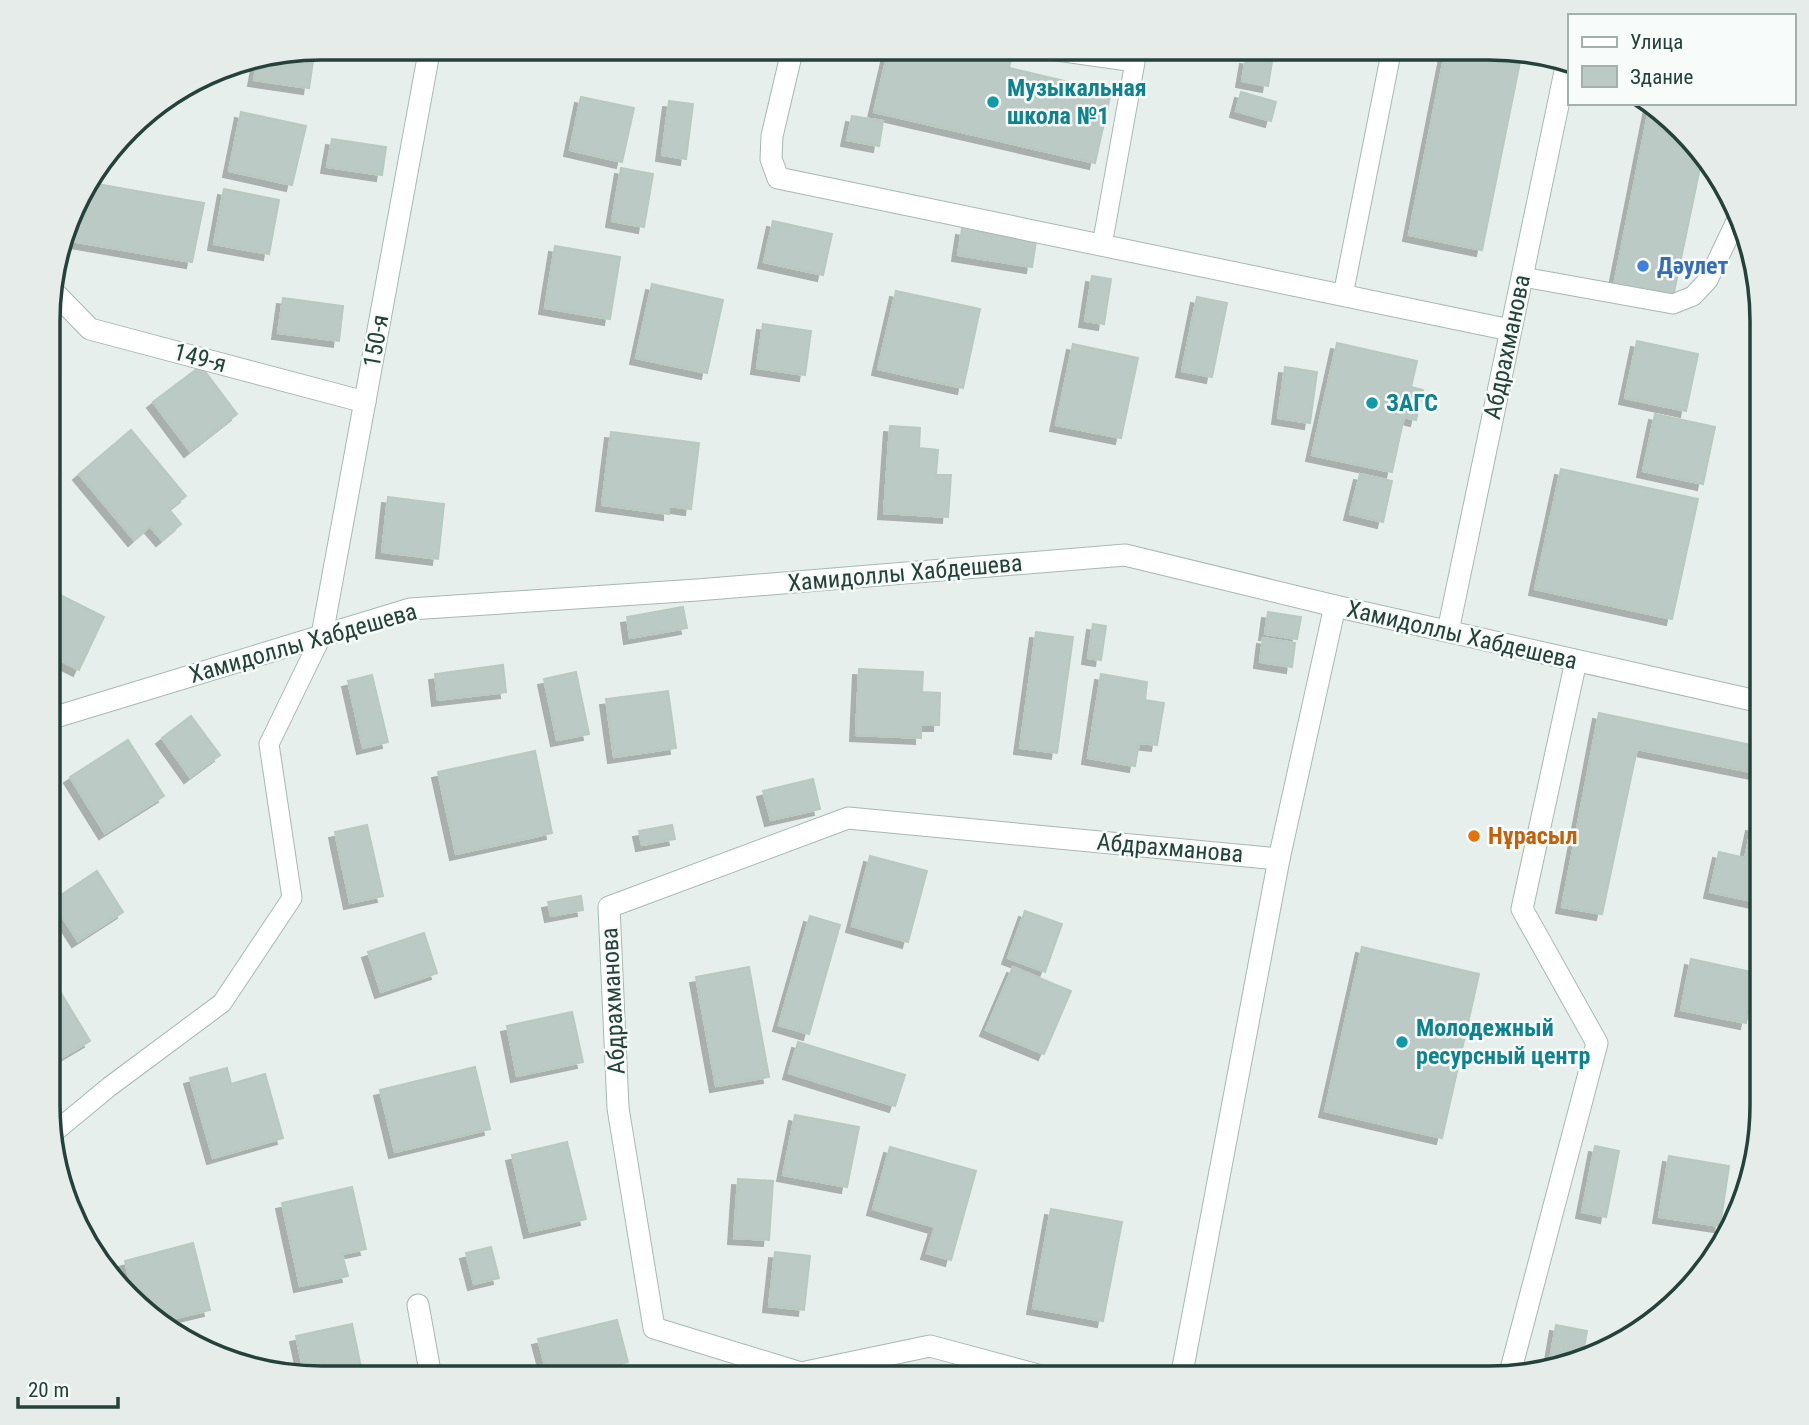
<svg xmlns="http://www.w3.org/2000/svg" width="1809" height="1425" viewBox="0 0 1809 1425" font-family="'Roboto Condensed',sans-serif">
	<defs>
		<filter id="shadow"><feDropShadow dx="-6" dy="6" stdDeviation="0" flood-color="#0004"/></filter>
	</defs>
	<rect width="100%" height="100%" fill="#e6efeb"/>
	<g fill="#bbcac4" stroke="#b8c9c2" stroke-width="2" filter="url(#shadow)">
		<polygon points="315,48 309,88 254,80 258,58"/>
		<polygon points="889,48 919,48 944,53 945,48 1013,48 1009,68 1111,92 1095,163 874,112"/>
		<polygon points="1446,48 1506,48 1522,52 1482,250 1409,235"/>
		<polygon points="1246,58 1272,62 1268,86 1242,81"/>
		<polygon points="1241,92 1276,102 1271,121 1236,111"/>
		<polygon points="581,97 634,108 622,162 570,150"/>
		<polygon points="669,101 693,104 686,159 662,155"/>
		<polygon points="1650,104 1669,115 1702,158 1673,297 1614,285"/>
		<polygon points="241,112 306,126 292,185 229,171"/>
		<polygon points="852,116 883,121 879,146 847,140"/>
		<polygon points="332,139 386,147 382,175 327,167"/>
		<polygon points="621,168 653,174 644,227 612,221"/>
		<polygon points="86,182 204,203 192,262 65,240"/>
		<polygon points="224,189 279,200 269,254 214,244"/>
		<polygon points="773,221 832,234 823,275 764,262"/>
		<polygon points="962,229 1036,241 1032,267 958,255"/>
		<polygon points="555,246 620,257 610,319 545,308"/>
		<polygon points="1092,276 1111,279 1104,324 1085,321"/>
		<polygon points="652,284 723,300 707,373 636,358"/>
		<polygon points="896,291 980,309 963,388 878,369"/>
		<polygon points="1197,297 1227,303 1212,377 1182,371"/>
		<polygon points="283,298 343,306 339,341 278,333"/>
		<polygon points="763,324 811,331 805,375 757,368"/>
		<polygon points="1637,341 1698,354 1686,411 1625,398"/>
		<polygon points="1337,343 1417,361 1411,387 1423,390 1416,420 1404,417 1392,472 1312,455"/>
		<polygon points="1073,344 1138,358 1121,438 1056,425"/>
		<polygon points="201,366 237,414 190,451 153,402"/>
		<polygon points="1285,367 1317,372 1310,423 1278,418"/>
		<polygon points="1655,414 1715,427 1703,484 1643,471"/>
		<polygon points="890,426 920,428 919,448 938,450 936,475 951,475 948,517 884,513"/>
		<polygon points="131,430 186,496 169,509 181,524 162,540 150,526 134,540 79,474"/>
		<polygon points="611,432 699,443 691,509 669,506 669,514 602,505"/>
		<polygon points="1561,469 1698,499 1672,619 1535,589"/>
		<polygon points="1360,474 1392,481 1383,522 1350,514"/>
		<polygon points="388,497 444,504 438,559 382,552"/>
		<polygon points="50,590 104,617 79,670 49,655"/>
		<polygon points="683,607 687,628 630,638 627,617"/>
		<polygon points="1268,612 1301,617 1297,639 1265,634"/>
		<polygon points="1093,624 1106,626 1101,660 1088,658"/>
		<polygon points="1036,632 1073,637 1057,753 1020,748"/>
		<polygon points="1263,638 1295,643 1292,667 1260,662"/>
		<polygon points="503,665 506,692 438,700 435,674"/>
		<polygon points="859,669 923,672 922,692 940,693 939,725 921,725 921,738 856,735"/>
		<polygon points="576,672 589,734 557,740 544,679"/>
		<polygon points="1101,674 1147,682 1145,700 1164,703 1157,745 1139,743 1135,766 1088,758"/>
		<polygon points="372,675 388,742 363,748 348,681"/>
		<polygon points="668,691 676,748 614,757 606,699"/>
		<polygon points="1599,713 1761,747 1761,774 1637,749 1602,914 1562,907"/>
		<polygon points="191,716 220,755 190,777 162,738"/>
		<polygon points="128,740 164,796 105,833 70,777"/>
		<polygon points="535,751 552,833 456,854 438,772"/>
		<polygon points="813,779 820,809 771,820 763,791"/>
		<polygon points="367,825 383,896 350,903 335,832"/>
		<polygon points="672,825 675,839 642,845 639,831"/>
		<polygon points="1752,825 1761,828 1761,903 1710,892 1719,852 1745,858"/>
		<polygon points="870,856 927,871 908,942 852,926"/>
		<polygon points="97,871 123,912 78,941 52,901"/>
		<polygon points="581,896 583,910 551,916 548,902"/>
		<polygon points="1025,911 1062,924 1045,972 1008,958"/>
		<polygon points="810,916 840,925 809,1034 779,1025"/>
		<polygon points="424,933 437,973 381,992 368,952"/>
		<polygon points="1362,947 1479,974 1442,1138 1325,1111"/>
		<polygon points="1691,959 1756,973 1746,1023 1681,1010"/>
		<polygon points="749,967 769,1077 716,1086 696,977"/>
		<polygon points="1013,967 1071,991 1044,1054 986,1030"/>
		<polygon points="58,988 90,1041 48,1066 48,994"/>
		<polygon points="572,1012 583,1062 517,1076 507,1026"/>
		<polygon points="798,1042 905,1075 895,1106 789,1073"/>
		<polygon points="475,1067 490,1129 395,1152 380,1090"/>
		<polygon points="227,1068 231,1084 265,1074 283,1138 213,1158 190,1078"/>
		<polygon points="795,1115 859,1127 847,1187 783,1175"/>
		<polygon points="567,1142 586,1219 530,1232 512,1155"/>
		<polygon points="1595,1146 1619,1151 1606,1217 1582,1212"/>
		<polygon points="890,1147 976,1171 951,1260 927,1253 935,1227 873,1209"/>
		<polygon points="1669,1156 1729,1166 1720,1226 1659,1217"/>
		<polygon points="738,1179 773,1181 769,1240 734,1238"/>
		<polygon points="352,1187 366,1249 342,1254 348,1276 300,1286 282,1203"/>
		<polygon points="1051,1209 1122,1222 1103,1321 1033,1308"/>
		<polygon points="193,1243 210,1310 160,1322 140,1310 136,1304 125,1261"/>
		<polygon points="491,1247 499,1278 474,1284 466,1253"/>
		<polygon points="775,1252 810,1256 804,1310 769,1306"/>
		<polygon points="617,1320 628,1362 568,1377 548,1377 538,1339"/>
		<polygon points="352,1324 363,1377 305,1377 296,1336"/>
		<polygon points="1556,1325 1587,1331 1582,1359 1549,1366"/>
	</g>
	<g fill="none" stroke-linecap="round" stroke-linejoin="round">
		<g stroke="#a8b8b2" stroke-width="21">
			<g id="service">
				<polyline points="1036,48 1135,62 1102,245"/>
				<polyline points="1523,277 1673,304 1693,296 1708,280 1738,217"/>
				<polyline points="1343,295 1392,48"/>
				<polyline points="51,1135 109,1087 222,1003 292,898 269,744 322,635"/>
			</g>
		</g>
		<g stroke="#a8b8b2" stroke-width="23">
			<g id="minor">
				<polyline points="793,47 772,136 771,159 778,178 1510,330"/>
				<polyline points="50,288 90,329 365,402"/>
				<polyline points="1448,631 1567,62"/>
				<polyline points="322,635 430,47"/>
				<polyline points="49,719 410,609 697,590 1125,555 1335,606 1761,702"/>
				<polyline points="418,1305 431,1377"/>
				<polyline points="1510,1373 1597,1043 1522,909 1576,661"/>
				<polyline points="1049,1378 930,1346 801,1373 654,1328 618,1108 609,907 848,818 1279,859"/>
				<polyline points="1181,1378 1279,859 1335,606"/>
			</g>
		</g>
		<use href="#service" stroke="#fff" stroke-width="19"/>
		<use href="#minor" stroke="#fff" stroke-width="21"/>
	</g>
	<g fill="#0f9aa8" stroke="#f7fbf9" stroke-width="2.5">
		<circle cx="993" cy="102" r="7"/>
		<circle cx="1372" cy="403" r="7"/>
		<circle cx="1402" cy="1042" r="7"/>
	</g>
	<circle fill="#3f7fe0" stroke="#f7fbf9" stroke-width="2.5" cx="1643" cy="266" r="7"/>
	<circle fill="#e8710a" stroke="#f7fbf9" stroke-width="2.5" cx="1474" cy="836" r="7"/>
	<g text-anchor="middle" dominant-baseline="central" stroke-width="5" stroke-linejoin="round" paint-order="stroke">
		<g font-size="24" font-weight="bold" fill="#0d838f" stroke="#f7fbf9" text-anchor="start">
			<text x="1007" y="88">Музыкальная<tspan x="1007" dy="28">школа №1</tspan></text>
			<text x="1386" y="403">ЗАГС</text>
			<text x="1416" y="1028">Молодежный<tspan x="1416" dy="28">ресурсный центр</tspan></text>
		</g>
		<g font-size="24" font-weight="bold" fill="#366cbe" stroke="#f7fbf9" text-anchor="start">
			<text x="1657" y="266">Дәулет</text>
		</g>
		<g font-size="24" fill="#24423a" stroke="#f7fbf9">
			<text transform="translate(376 341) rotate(-80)">150-я</text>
			<text transform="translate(1507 347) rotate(-78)">Абдрахманова</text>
			<text transform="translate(200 358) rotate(15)">149-я</text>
			<text transform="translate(905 573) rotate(-5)">Хамидоллы Хабдешева</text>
			<text transform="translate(1462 635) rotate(13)">Хамидоллы Хабдешева</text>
			<text transform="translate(303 643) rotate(-16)">Хамидоллы Хабдешева</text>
			<text transform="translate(1170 848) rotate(5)">Абдрахманова</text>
			<text transform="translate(613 1001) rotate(-93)">Абдрахманова</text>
		</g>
		<g font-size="24" font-weight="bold" fill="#c56008" stroke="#f7fbf9" text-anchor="start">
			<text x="1488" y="836">Нұрасыл</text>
		</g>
	</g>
	<path d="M0 0H1809V1425H0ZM321 60H1489A261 261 0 0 1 1750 321V1105A261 261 0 0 1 1489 1366H321A261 261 0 0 1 60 1105V321A261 261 0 0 1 321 60Z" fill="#e6ecea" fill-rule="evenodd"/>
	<path fill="none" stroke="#24423a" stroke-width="3.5" d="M321 60H1489A261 261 0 0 1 1750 321V1105A261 261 0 0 1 1489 1366H321A261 261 0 0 1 60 1105V321A261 261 0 0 1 321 60Z"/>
	<rect x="1568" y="14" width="228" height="91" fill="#f7fbf9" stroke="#a3b1ad" stroke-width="2"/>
	<rect x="1582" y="37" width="35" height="10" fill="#ffffff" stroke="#a3b1ad" stroke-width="2"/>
	<text x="1630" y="49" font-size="21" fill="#24423a">Улица</text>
	<rect x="1582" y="66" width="35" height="21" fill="#bbcac4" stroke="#a3b1ad" stroke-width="2"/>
	<text x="1630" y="84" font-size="21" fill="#24423a">Здание</text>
	<path d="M18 1397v10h100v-10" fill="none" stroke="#24423a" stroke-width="3.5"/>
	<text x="28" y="1397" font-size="21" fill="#24423a" stroke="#f7fbf9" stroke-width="5" paint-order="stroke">20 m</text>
</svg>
